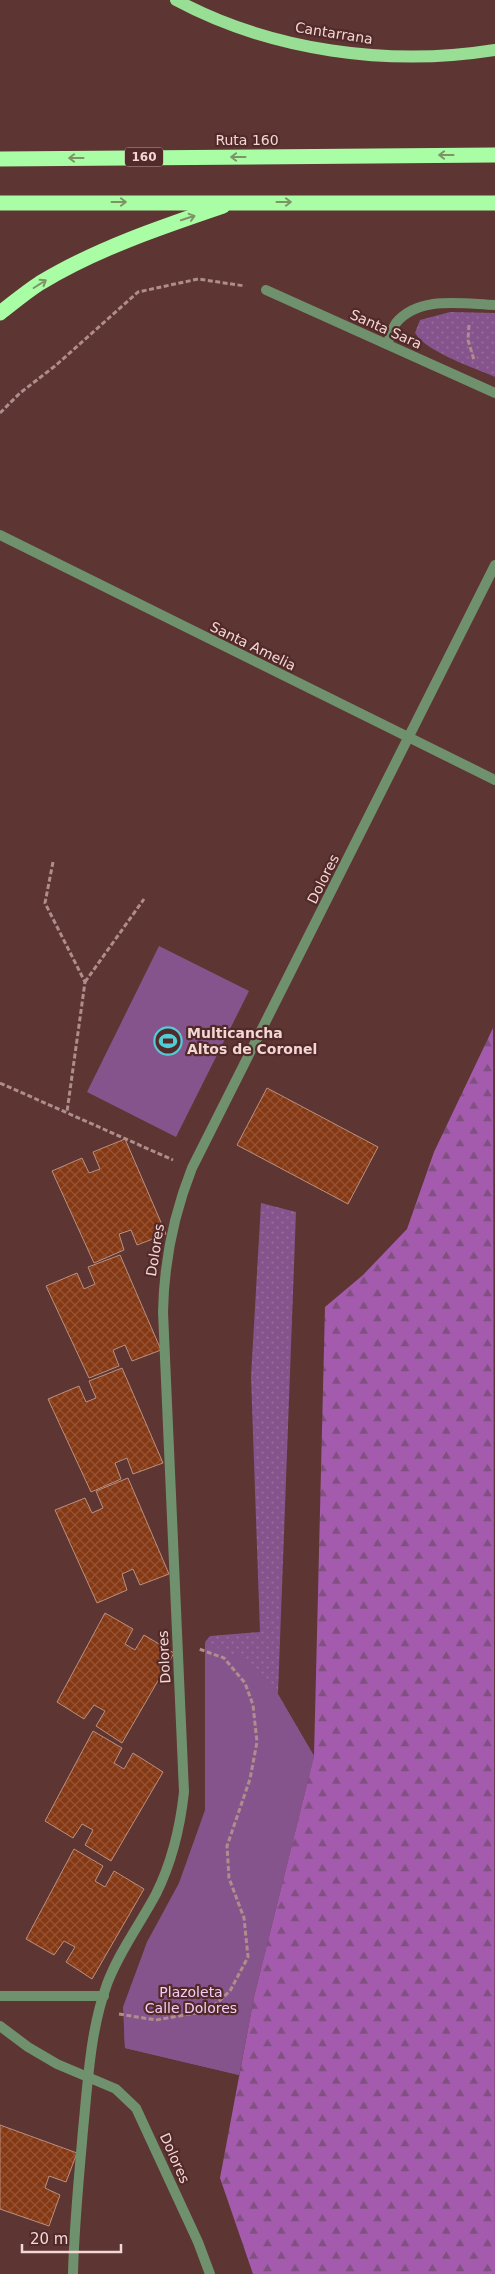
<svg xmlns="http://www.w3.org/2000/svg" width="495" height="2274" viewBox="0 0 495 2274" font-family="'DejaVu Sans',sans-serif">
	<defs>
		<pattern id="grass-dots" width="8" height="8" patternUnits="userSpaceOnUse" patternTransform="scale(1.25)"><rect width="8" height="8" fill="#86548c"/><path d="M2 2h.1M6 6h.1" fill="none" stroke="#986c9b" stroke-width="1.8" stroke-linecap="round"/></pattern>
		<pattern id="forest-firs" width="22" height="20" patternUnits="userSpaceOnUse" patternTransform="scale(1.25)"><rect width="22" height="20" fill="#a45bad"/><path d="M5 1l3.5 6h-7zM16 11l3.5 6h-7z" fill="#805081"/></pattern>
		<pattern id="building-cross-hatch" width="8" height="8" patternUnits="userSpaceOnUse" patternTransform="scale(1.25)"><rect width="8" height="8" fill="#843814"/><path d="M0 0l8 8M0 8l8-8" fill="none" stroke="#965435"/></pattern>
	</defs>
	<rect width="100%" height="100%" fill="#5d3533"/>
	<g fill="url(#grass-dots)">
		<path d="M450 312 495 313V377C473 367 428 353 415 333L420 320Z"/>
		<polygon points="261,1203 296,1212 278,1694 314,1756 254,1997 239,2075 125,2048 124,2030 171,2034 241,1663 205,1642 210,1636 260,1632 251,1377"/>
	</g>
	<polygon fill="url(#forest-firs)" points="493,1028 495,2274 253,2274 220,2178 254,1997 314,1756 325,1307 363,1275 407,1229 434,1152"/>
	<g fill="#86548c">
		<polygon points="159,946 249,991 176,1137 87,1092"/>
		<polygon points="205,1642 249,1661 278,1695 314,1756 254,1997 239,2075 125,2048 123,2007 147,1942 179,1883 205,1810"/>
	</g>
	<g fill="url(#building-cross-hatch)" stroke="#bb907e">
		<polygon points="267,1088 378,1147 348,1204 237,1145"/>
		<polygon points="125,1139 166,1234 137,1245 131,1230 119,1234 124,1250 94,1263 52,1171 82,1158 89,1173 100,1169 93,1152"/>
		<polygon points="120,1255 161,1350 132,1361 125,1345 113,1350 119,1366 89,1378 46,1286 77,1273 84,1289 95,1284 88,1267"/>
		<polygon points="122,1368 163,1463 133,1474 127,1458 115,1463 121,1479 91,1492 48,1399 79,1386 86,1402 96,1398 89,1381"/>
		<polygon points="128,1478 169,1574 140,1585 133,1569 122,1574 127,1590 97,1603 55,1510 85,1498 92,1513 103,1508 96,1491"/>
		<polygon points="105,1613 133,1629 125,1644 135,1650 144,1635 174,1653 122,1743 96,1726 105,1711 94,1705 84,1719 57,1702"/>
		<polygon points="93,1731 122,1748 114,1763 124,1769 133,1753 163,1772 111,1861 85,1845 93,1830 82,1824 73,1838 45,1821"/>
		<polygon points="74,1849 103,1866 95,1881 105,1887 114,1871 144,1889 92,1979 66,1962 75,1947 64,1941 54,1955 26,1939"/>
		<polygon points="0,2125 77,2153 66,2182 49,2176 45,2188 60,2195 49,2226 0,2209"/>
	</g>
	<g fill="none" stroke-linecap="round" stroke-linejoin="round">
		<g stroke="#ae8d8b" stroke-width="3" stroke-dasharray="5 2.5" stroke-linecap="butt">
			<polyline points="469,325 468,340 474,360"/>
			<polyline points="0,413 20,393 55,366 138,292 198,279 245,286"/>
			<polyline points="53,862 45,903 85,982 67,1112"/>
			<polyline points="85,982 144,899"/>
			<polyline points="0,1083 173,1160"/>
			<polyline points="119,2014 156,2020 208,2011 230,1991 248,1957 244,1918 229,1878 227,1846 250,1779 257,1742 253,1705 245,1683 224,1658 199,1649"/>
		</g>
		<g stroke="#70916d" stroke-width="10">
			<polyline points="266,290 495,393"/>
			<path d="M387 344C390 338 392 329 396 323 419 295 463 304 495 305"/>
			<polyline points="0,535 495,780"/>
			<polyline points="0,1996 104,1996"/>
			<polyline points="0,2026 28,2047 57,2064 116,2089 136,2108 198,2242 210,2274"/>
			<path d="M73 2274C74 2226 79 2178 83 2130 88 2081 90 2031 107 1984 119 1952 140 1924 156 1894 172 1862 180 1829 184 1792L163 1312C164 1261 173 1216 192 1168L495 565"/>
		</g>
		<path stroke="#99de95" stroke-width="12" d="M176 0C271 51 389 67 495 50"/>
		<g stroke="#a9fda5" stroke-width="15">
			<polyline points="0,159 495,155"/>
			<polyline points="0,203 495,203"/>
			<path d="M0 313C13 303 26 292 40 283 96 249 161 227 223 206"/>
		</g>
	</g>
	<defs><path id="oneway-shaft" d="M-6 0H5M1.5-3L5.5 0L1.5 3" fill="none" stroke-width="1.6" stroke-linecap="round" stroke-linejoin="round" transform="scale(1.25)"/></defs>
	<g stroke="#7e9467">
		<use href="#oneway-shaft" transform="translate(446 155) rotate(180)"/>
		<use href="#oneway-shaft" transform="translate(238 157) rotate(180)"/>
		<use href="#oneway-shaft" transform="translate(76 158) rotate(180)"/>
		<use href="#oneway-shaft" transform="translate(119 202)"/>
		<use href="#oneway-shaft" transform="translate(284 202)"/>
		<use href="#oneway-shaft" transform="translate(188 218) rotate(-18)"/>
		<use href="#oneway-shaft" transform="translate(40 284) rotate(-32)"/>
	</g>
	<defs>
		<g id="stadium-ring" transform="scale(1.4375)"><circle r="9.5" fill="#522a29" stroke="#52ccd6" stroke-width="1.5"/><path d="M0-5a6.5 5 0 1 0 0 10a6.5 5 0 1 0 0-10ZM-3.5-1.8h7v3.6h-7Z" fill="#52ccd6"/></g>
	</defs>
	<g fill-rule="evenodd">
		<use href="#stadium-ring" x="168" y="1041"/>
	</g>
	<g text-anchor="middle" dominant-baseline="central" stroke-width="4.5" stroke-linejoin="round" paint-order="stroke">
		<rect fill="#522a29" stroke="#c2a3a1" stroke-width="1" x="125" y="147.5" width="38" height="19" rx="4"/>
		<g font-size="12" font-weight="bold" fill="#f2d7d5">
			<text x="144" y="157">160</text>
		</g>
		<g font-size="14" fill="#f2d7d5" stroke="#522a29">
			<text transform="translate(334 33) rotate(9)">Cantarrana</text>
			<text x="247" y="140">Ruta 160</text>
			<text transform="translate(386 329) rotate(24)">Santa Sara</text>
			<text transform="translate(253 646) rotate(26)">Santa Amelia</text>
			<text transform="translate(323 879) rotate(-63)">Dolores</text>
			<text transform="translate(155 1250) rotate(-81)">Dolores</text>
			<text transform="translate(164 1657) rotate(-93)">Dolores</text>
			<text transform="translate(175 2158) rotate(66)">Dolores</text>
		</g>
		<g font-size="14" font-weight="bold" fill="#f2d7d5" stroke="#522a29" text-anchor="start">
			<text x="187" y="1033">Multicancha<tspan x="187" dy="16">Altos de Coronel</tspan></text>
		</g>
		<g font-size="14" fill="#f3cdf7" stroke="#522a29">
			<text x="191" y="1992">Plazoleta<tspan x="191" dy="16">Calle Dolores</tspan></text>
		</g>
	</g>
	<path d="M22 2244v8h99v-8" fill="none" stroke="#f2d7d5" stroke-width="2.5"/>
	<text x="30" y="2244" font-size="15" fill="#f2d7d5" stroke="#522a29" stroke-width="4" paint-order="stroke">20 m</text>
</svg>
